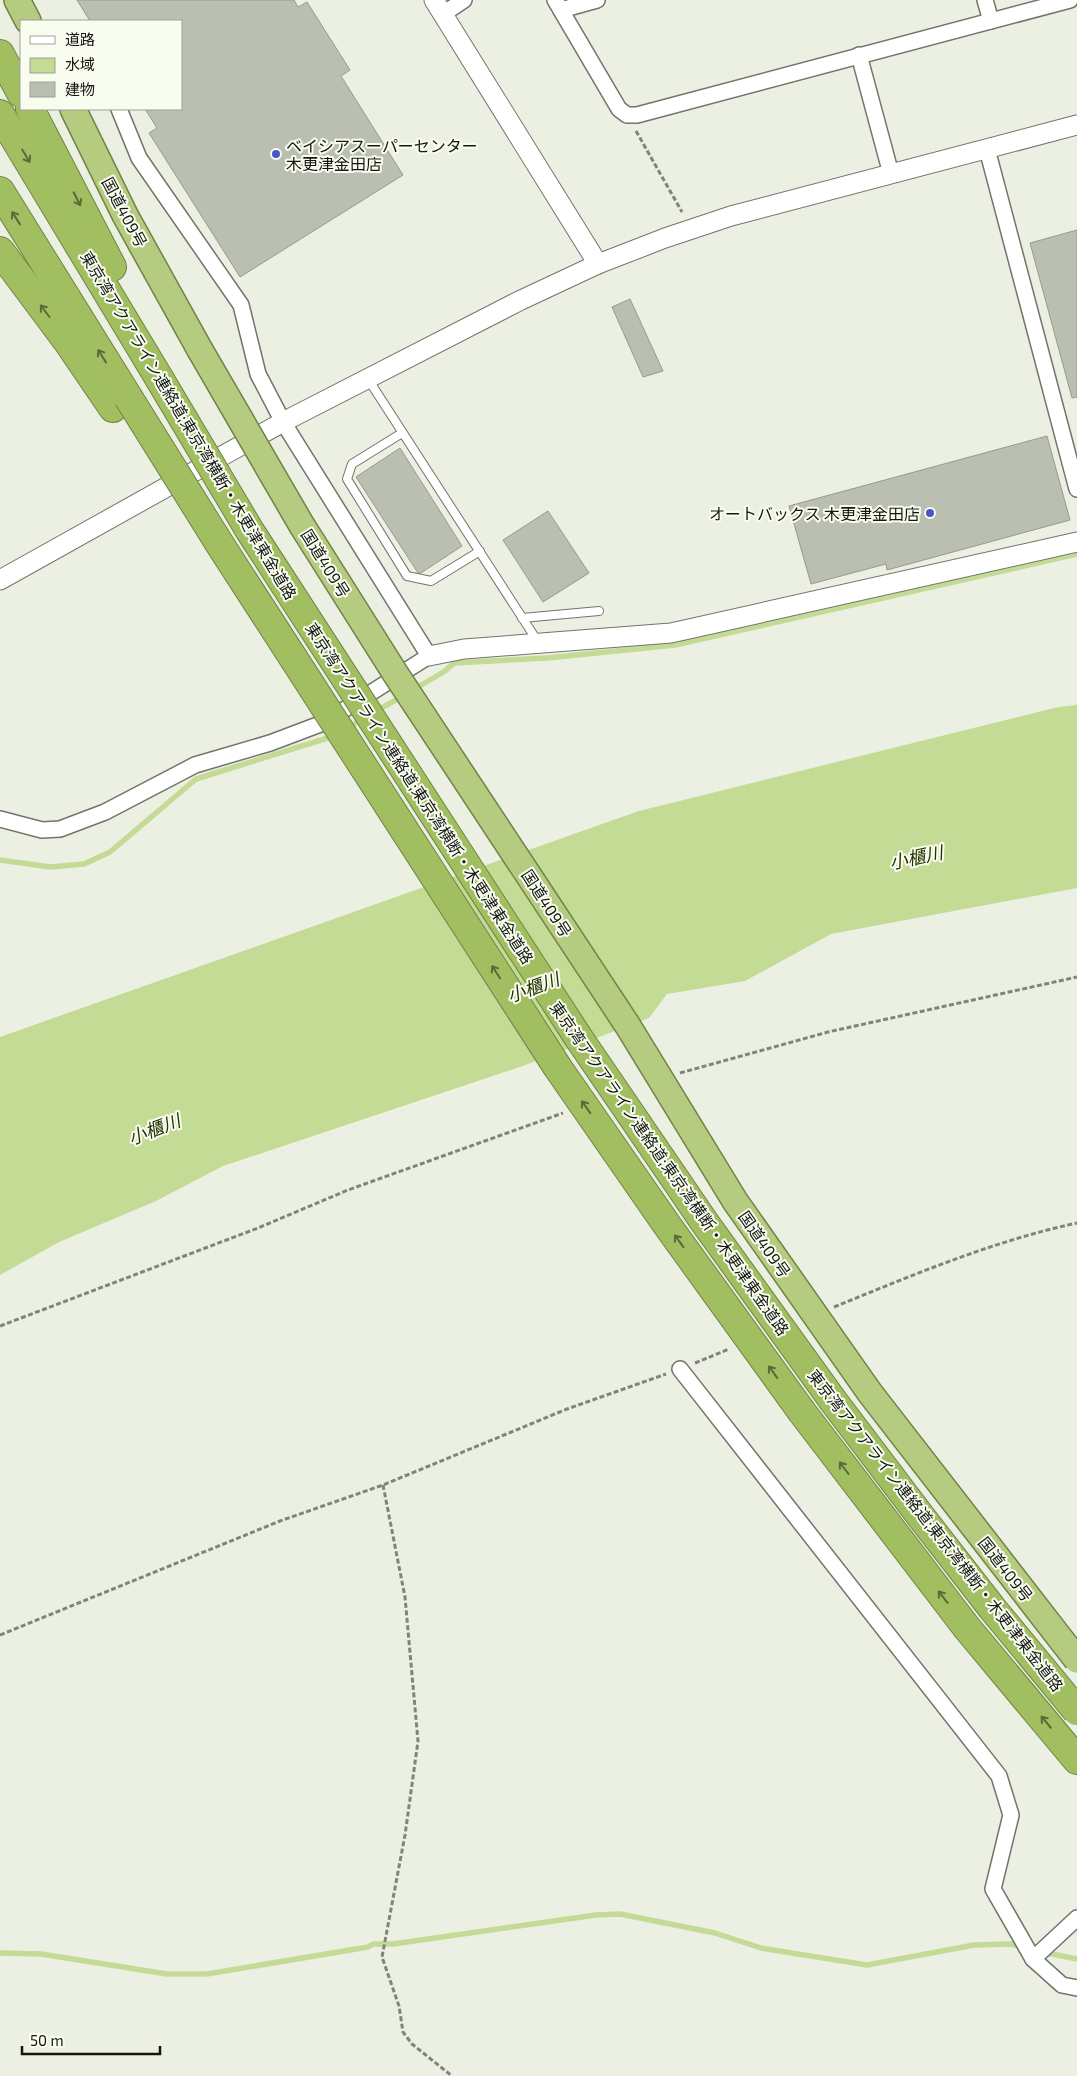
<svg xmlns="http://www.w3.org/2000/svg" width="1077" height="2076" viewBox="0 0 1077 2076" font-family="'Exo 2','Noto Sans JP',sans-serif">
	<rect width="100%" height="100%" fill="#ebf0e3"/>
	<polygon fill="#c3db95" points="1077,705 1077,888 831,934 745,981 667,994 649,1018 520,1067 223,1166 156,1201 59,1242 0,1275 0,1037 639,811 1058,707"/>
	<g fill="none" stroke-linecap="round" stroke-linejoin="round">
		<g stroke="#c3db95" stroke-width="5.5">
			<polyline points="413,690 445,671 454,663 547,658 675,645 1077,554"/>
			<polyline points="376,711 403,696"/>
			<polyline points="346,729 364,718"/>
			<polyline points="0,860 50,867 84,864 110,852 196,779 334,736"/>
			<polyline points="1042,1952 1077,1959"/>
			<polyline points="0,1953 41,1954 167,1974 207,1974 368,1947 373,1944 393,1944 596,1915 620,1914 715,1933 761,1948 867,1965 974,1945 1011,1944 1024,1947"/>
		</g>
	</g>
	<g fill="#babfb2" stroke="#979b8f">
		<polygon points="77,0 294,0 298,7 307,2 350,70 341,76 403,175 240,277 149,133 157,128 145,109 181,109 181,21 90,21"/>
		<polygon points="1077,230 1077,397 1072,398 1030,243"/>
		<polygon points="630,299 663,371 643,377 612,307"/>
		<polygon points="1047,436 1070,520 887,570 886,564 811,584 789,506"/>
		<polygon points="400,448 462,546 421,573 418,573 356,477"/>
		<polygon points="548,511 589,573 543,602 503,540"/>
	</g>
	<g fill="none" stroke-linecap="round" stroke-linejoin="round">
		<g stroke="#71756a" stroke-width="10">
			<g id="service">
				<polyline points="368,379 538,642"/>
				<polyline points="402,433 352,464 347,479 407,576 431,581 480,551"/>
				<polyline points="522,618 599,611"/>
			</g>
		</g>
		<g stroke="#71756a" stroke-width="18">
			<g id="minor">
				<polyline points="555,0 619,109 627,115 637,115 1070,0"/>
				<polyline points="985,0 991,21"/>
				<polyline points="561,10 597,0"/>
				<polyline points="443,14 464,0"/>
				<polyline points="859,55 891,174"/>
				<polyline points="987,149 1077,489"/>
				<polyline points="0,819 42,830 60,829 105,812 195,765 270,743 323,723 429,656 283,422 258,374 241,305 139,158 119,109"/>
				<polyline points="680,1369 999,1776 1011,1815 993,1889 1033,1959 1062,1985 1077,1988"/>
				<polyline points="1033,1959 1077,1918"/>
			</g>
		</g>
		<g stroke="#71756a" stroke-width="21">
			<g id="tertiary">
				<polyline points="434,0 598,264"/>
				<polyline points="0,580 283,422 519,301 598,264 665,238 731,216 1077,125"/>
				<polyline points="429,656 464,649 671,633 1077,542"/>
			</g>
		</g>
		<g stroke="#708345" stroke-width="28">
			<g id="trunk">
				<polyline points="17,0 28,21"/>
				<polyline points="73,109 125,215 200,350"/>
			</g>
		</g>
		<g stroke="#708345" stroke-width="30">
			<g id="motorway">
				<polyline points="0,54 21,93"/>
				<polyline points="30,109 112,267"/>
				<polyline points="0,114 159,378"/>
				<polyline points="0,191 128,397"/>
				<polyline points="0,251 68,342 113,408"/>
				<polyline points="802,1412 967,1628 1077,1760"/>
			</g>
		</g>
		<g stroke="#81847c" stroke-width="3" stroke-dasharray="5 2.5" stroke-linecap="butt">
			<polyline points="636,131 682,212"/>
			<polyline points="680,1073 828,1032 1077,977"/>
			<path d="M834 1307C913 1275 993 1241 1077 1223"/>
			<polyline points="0,1326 258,1228 348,1190 563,1113"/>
			<polyline points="695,1363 729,1349"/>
			<polyline points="383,1485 405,1597 418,1741 405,1835 382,1957 399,2006 403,2032 412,2044 452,2076"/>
			<polyline points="0,1635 280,1521 383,1485 567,1409 666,1374"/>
		</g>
		<use href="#service" stroke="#fff" stroke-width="8"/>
		<use href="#minor" stroke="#fff" stroke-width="15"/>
		<use href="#tertiary" stroke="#fff" stroke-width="19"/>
		<use href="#trunk" stroke="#b4cb80" stroke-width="25"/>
		<use href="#motorway" stroke="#a1be60" stroke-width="28"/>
		<g stroke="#708345" stroke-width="28" stroke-linecap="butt">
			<polyline id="trunk-bridge" points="200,350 301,524 395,673 628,1026 735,1201 870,1393 1077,1660"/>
		</g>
		<g stroke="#708345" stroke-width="30" stroke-linecap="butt">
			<g id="motorway-bridge">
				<polyline points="159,378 250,531 578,1037 705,1223 834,1402 922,1518 992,1608 1077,1711"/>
				<polyline points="128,397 219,543 558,1068 667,1225 802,1412"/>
			</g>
		</g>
		<use href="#trunk-bridge" stroke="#b4cb80" stroke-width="25"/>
		<use href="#motorway-bridge" stroke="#a1be60" stroke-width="28"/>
	</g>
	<defs><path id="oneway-shaft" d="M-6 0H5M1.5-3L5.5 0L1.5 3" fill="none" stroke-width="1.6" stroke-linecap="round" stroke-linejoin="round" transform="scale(1.25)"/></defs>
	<g stroke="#5b6a39">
		<use href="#oneway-shaft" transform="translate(26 156) rotate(59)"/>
		<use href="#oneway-shaft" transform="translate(77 199) rotate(63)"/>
		<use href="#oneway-shaft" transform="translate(16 218) rotate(-122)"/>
		<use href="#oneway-shaft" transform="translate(45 311) rotate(-127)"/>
		<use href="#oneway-shaft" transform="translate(102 356) rotate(-122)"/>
		<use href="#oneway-shaft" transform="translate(496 972) rotate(-123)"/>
		<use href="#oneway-shaft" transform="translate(586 1107) rotate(-125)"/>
		<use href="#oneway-shaft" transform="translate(679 1241) rotate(-126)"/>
		<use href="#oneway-shaft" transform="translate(773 1372) rotate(-126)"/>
		<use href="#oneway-shaft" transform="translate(844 1468) rotate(-127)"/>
		<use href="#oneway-shaft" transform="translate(943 1597) rotate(-128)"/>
		<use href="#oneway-shaft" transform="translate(1046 1722) rotate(-130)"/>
	</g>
	<g fill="#4854c9" stroke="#f8fdf0" stroke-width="2">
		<circle cx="276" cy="154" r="5"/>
		<circle cx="930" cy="513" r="5"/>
	</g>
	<g text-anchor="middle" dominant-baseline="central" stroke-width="4" stroke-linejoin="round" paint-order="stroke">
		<g font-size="16" fill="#151612" stroke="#f8fdf0" text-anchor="start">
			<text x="286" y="145">ベイシアスーパーセンター<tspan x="286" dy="18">木更津金田店</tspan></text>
			<text x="920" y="513" text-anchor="end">オートバックス 木更津金田店</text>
		</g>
		<g font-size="16" fill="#151612" stroke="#f8fdf0">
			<text transform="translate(125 212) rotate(62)">国道409号</text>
			<text transform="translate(189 425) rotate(59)">東京湾アクアライン連絡道;東京湾横断・木更津東金道路</text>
			<text transform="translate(326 563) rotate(58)">国道409号</text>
			<text transform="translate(420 793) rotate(57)">東京湾アクアライン連絡道;東京湾横断・木更津東金道路</text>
			<text transform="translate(547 903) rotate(57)">国道409号</text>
			<text transform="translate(670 1168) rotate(55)">東京湾アクアライン連絡道;東京湾横断・木更津東金道路</text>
			<text transform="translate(765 1244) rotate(55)">国道409号</text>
			<text transform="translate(936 1530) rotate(52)">東京湾アクアライン連絡道;東京湾横断・木更津東金道路</text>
			<text transform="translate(1006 1569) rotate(52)">国道409号</text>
		</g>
		<g font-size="18" font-style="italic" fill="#253200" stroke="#f8fdf0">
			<text transform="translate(916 857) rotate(-12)">小櫃川</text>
			<text transform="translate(533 987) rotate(-20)">小櫃川</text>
			<text transform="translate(154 1129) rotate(-21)">小櫃川</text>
		</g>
	</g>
	<rect x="20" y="20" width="162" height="90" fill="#f8fdf0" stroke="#9da197"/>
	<rect x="30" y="36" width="25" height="8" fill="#ffffff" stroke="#9da197"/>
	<text x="65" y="45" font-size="15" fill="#151612">道路</text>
	<rect x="30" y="58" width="25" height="15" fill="#c3db95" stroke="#9da197"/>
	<text x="65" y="70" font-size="15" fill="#151612">水域</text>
	<rect x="30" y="82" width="25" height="15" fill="#babfb2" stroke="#9da197"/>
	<text x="65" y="95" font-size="15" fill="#151612">建物</text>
	<path d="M22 2046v8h138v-8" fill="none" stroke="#151612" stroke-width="2.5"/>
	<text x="30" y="2046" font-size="15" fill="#151612" stroke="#f8fdf0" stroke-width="4" paint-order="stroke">50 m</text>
</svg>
